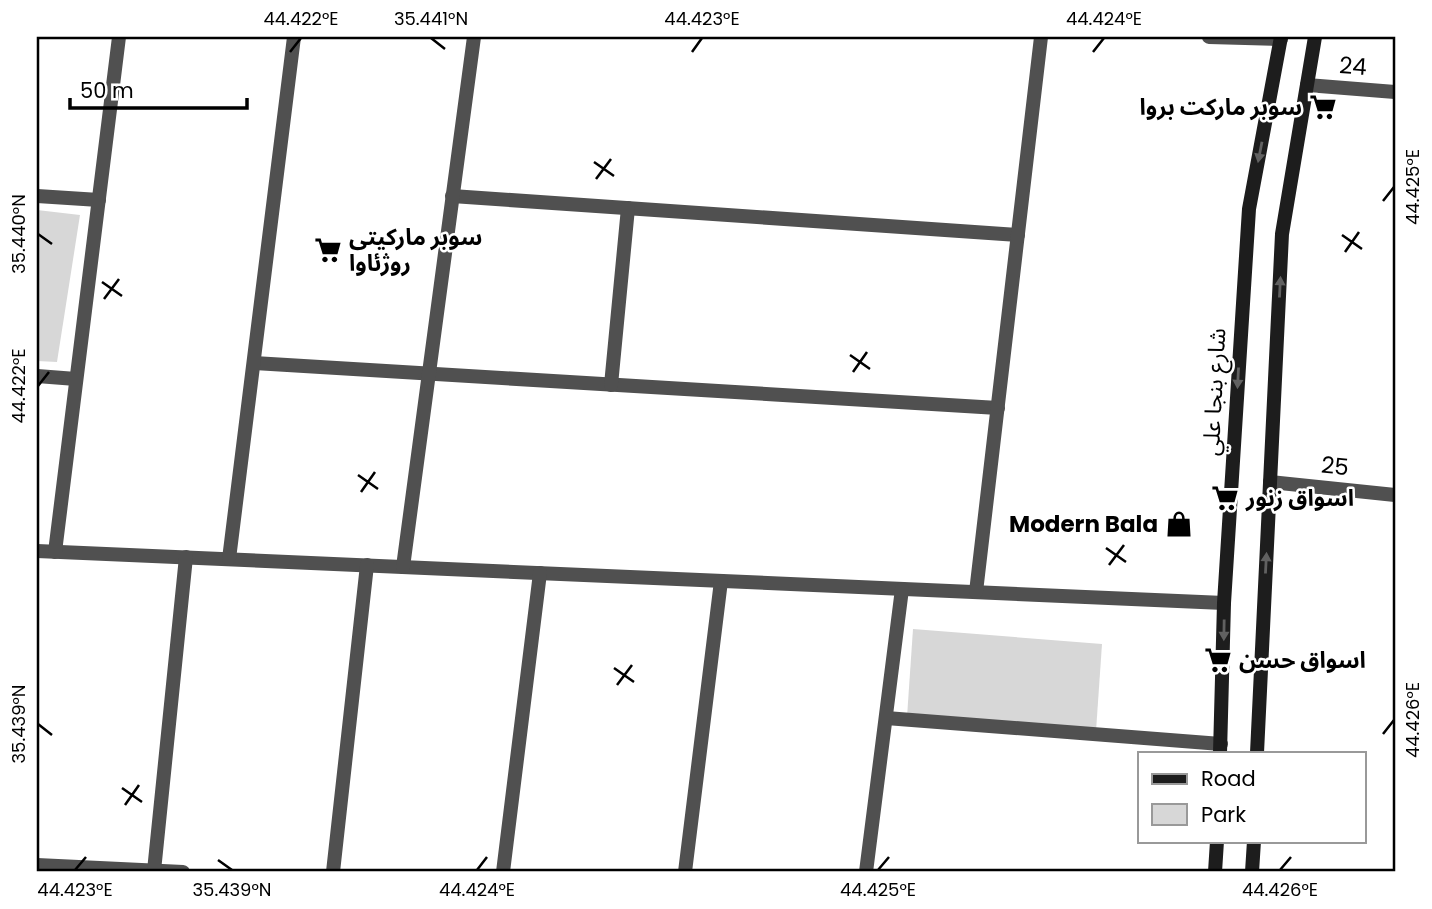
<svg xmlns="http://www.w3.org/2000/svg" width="1432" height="909" viewBox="0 0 1432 909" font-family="Poppins,'Noto Sans Arabic',sans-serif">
	<rect width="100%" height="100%" fill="#fff"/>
	<g fill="#d7d7d7">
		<polygon points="37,210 80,215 57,362 37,361"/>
		<polygon points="913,629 1102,644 1096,731 907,717"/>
	</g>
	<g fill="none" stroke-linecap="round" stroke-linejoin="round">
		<g stroke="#505050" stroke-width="14">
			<polyline points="1307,85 1395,92"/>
			<polyline points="37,196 99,200"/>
			<polyline points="452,196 1018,235"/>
			<polyline points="254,363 998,408"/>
			<polyline points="37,376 76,379"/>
			<polyline points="611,385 628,208"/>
			<polyline points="1270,482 1395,495"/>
			<polyline points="37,551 1224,603"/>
			<polyline points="55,552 119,37"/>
			<polyline points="229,559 294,37"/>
			<polyline points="403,567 474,37"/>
			<polyline points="976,592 1041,37"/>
			<polyline points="886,718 1221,744"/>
			<polyline points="37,865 183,872"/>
			<polyline points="154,871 186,557"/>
			<polyline points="333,872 367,565"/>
			<polyline points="503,872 540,573"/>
			<polyline points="685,872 721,581"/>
			<polyline points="866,872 902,589"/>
		</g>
		<polyline stroke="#505050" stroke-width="14" points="1209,37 1281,39"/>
		<g stroke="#1d1d1d" stroke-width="14">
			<polyline points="1220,753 1224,603 1249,209 1281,37"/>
			<polyline points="1257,753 1282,234 1315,37"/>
			<polyline points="1215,872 1217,841"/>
			<polyline points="1252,872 1254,841"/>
		</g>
	</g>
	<defs><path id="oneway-solid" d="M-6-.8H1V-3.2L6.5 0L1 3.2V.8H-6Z" transform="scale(1.75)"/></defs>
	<g fill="#616161">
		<use href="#oneway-solid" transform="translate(1260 152) rotate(101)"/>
		<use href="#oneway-solid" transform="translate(1280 287) rotate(-87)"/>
		<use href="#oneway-solid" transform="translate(1238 378) rotate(93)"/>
		<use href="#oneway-solid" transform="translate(1266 563) rotate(-87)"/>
		<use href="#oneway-solid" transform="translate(1224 630) rotate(91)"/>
	</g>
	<path fill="none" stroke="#000" stroke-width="2.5" d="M431 38 445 49M290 52 301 38M692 52 702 38M1093 52 1104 38M594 162 614 176M596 179 611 159M1383 201 1394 187M38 234 52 244M1342 235 1362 249M1345 252 1359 232M102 282 122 296M104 299 119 279M850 355 870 369M853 372 867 352M38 386 49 372M358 475 378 489M361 492 375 472M1106 548 1126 562M1109 565 1124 545M614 668 634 682M617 685 632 665M38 724 52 735M1383 734 1394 720M122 788 142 802M125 805 139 785M218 860 232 870M75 870 86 857M477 870 487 857M878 870 889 857M1280 870 1291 857"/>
	<defs>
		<g id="supermarket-bare" transform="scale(2.1)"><path d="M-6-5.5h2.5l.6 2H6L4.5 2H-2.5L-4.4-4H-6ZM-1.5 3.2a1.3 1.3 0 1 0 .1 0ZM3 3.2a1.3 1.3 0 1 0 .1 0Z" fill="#000" stroke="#fff" stroke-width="2.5" paint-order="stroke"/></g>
		<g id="shop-bare" transform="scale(2.1)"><path d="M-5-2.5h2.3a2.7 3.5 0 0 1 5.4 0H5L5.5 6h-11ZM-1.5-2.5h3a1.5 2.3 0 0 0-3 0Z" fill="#000" stroke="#fff" stroke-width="2.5" paint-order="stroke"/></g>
	</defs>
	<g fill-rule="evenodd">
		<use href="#supermarket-bare" x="1323" y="107"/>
		<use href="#supermarket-bare" x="328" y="250"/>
		<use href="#supermarket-bare" x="1225" y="498"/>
		<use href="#shop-bare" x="1179" y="524"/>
		<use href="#supermarket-bare" x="1218" y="660"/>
	</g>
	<g text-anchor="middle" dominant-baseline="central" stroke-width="5" stroke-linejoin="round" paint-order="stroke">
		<g font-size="23" fill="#000" stroke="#fff">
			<text transform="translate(1353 66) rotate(4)">24</text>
			<text transform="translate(1214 392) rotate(-87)">شارع بنجا علي</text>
			<text transform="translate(1335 466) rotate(6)">25</text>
		</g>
		<g font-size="23" font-weight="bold" fill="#000" stroke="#fff" text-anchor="start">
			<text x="1302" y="107" text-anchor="end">سوبر ماركت بروا</text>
			<text x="349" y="237">سوبر ماركيتى<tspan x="349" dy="26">روژئاوا</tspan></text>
			<text x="1246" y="498">اسواق زنور</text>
			<text x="1158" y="524" text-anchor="end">Modern Bala</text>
			<text x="1239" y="660">اسواق حسن</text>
		</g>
	</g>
	<rect width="1432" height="909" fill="none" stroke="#ffffff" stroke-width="77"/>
	<rect x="1138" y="752" width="228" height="91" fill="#ffffff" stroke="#999999" stroke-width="2"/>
	<rect x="1152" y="774" width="35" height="10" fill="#1d1d1d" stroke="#999999" stroke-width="2"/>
	<text x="1201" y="786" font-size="21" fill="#000000">Road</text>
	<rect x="1152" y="804" width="35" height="21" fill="#d7d7d7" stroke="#999999" stroke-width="2"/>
	<text x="1201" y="822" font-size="21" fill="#000000">Park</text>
	<path d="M70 98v10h177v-10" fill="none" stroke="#000000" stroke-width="3.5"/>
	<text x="80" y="98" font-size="21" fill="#000000" stroke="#ffffff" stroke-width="5" paint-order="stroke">50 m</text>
	<rect x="38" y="38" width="1356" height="832" fill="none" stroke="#000" stroke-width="2.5"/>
	<g font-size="18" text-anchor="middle" fill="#000">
		<text x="301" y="25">44.422°E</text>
		<text x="431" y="25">35.441°N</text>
		<text x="702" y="25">44.423°E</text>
		<text x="1104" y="25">44.424°E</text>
		<text transform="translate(1413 187) rotate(-90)" y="6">44.425°E</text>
		<text transform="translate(19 234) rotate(-90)" y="6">35.440°N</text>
		<text transform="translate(19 386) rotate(-90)" y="6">44.422°E</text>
		<text transform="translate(1413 720) rotate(-90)" y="6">44.426°E</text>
		<text transform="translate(19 724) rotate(-90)" y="6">35.439°N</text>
		<text x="75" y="896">44.423°E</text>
		<text x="232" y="896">35.439°N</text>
		<text x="477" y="896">44.424°E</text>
		<text x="878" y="896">44.425°E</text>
		<text x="1280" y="896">44.426°E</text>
	</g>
</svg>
